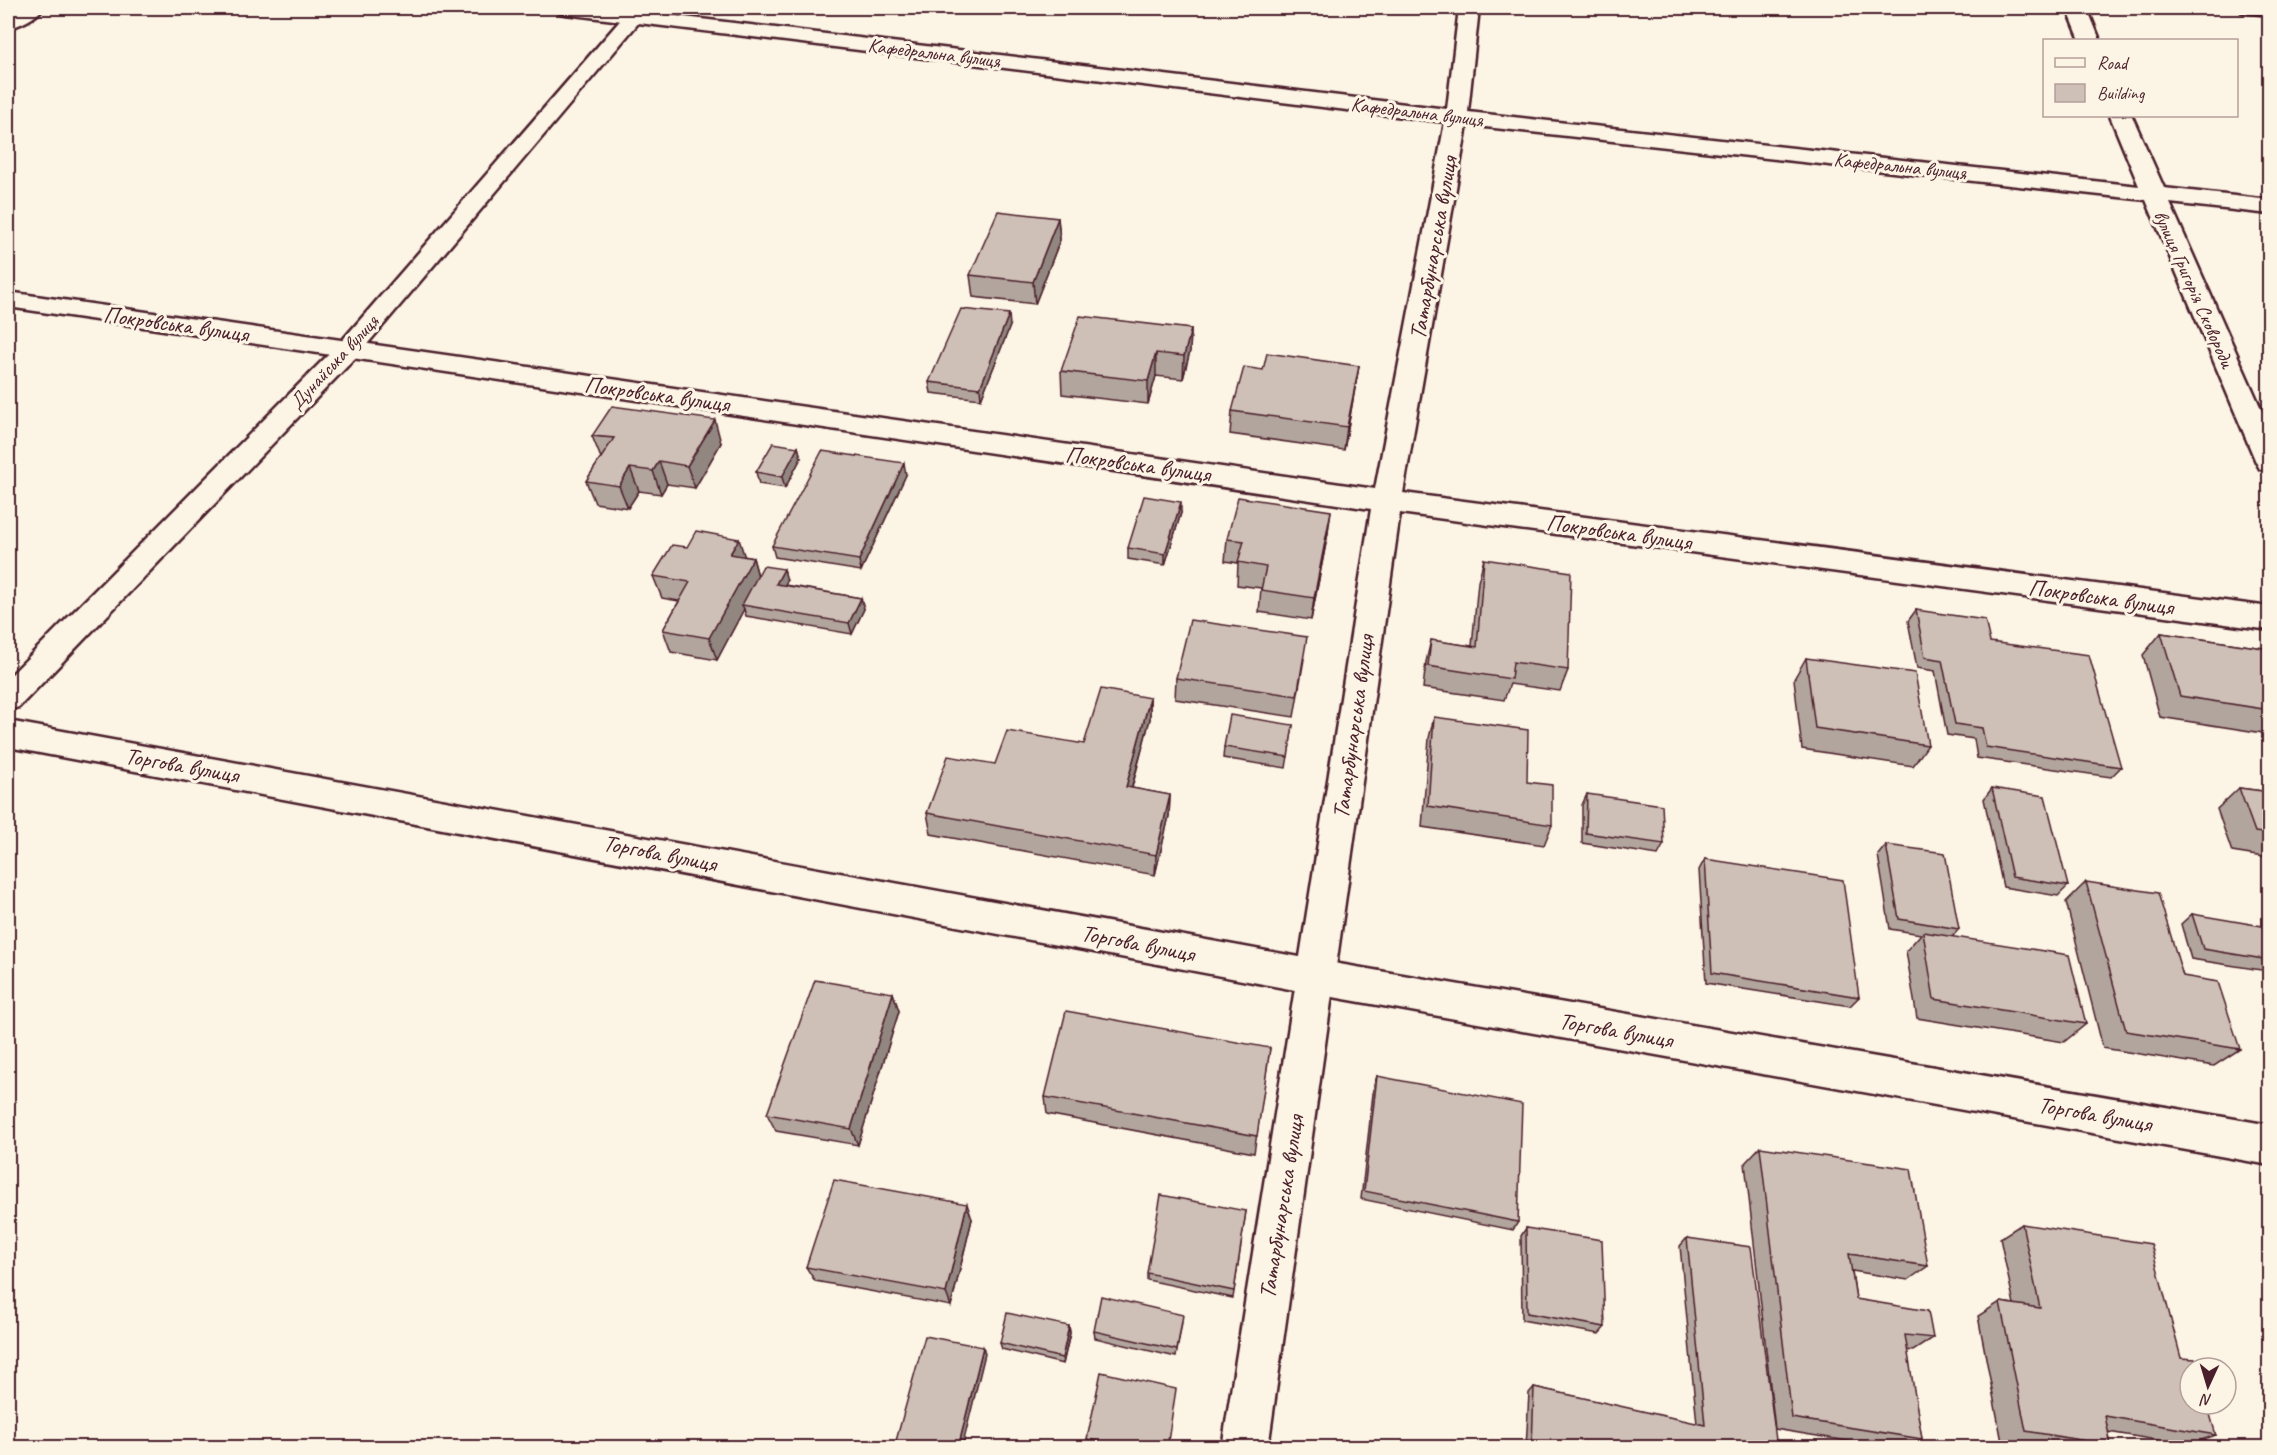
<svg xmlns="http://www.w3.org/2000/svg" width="2277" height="1455" viewBox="0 0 2277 1455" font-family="Caveat,sans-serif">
	<rect width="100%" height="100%" fill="#fcf5e5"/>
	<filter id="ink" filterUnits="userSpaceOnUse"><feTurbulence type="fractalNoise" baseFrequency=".0167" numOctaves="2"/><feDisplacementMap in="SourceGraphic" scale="12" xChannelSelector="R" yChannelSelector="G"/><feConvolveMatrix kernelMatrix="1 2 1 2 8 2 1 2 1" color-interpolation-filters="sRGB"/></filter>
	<g filter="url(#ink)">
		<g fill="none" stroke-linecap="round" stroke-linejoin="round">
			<g stroke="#4a1f2b" stroke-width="5">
				<g id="minor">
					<path d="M19 8H43C36 18 19 26 8 28V14Z"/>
					<polygon points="555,8 610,8 1447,109 1459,8 1479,8 1468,112 2139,186 2110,116 2132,116 2164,188 2270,200 2270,214 2170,203 2270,429 2270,471 2260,469 2256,462 2146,200 1467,125 1403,493 2270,607 2270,630 1400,513 1268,1448 1222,1448 1371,509 8,307 8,292 1375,489 1445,122 565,14 558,12"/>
					<polygon points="2067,8 2087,8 2100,40 2080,40"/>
					<polygon points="2239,8 2270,8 2270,15 2242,12"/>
				</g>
			</g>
			<g stroke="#4a1f2b" stroke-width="5">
				<g id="major">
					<polygon points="631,8 651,8 358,355 19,707 8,710 8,678 340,343"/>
					<polygon points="8,721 1316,960 2270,1125 2270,1165 1316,994 8,747"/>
				</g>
			</g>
			<use href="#minor" fill="#fcf5e5" fill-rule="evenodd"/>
			<use href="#major" fill="#fcf5e5" fill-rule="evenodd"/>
		</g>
		<g fill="#b2a59d" stroke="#4a1f2b" stroke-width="1.5">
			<polygon points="1058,218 1060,240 1035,304 973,297 970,275"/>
			<polygon points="1010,326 981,399 931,393 929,382"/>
			<polygon points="1191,329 1190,351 1183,379 1156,376 1148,404 1062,394 1061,371"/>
			<polygon points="1359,366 1344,450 1230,434 1232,411"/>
			<polygon points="592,436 721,443 695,488 667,484 661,494 639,491 628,508 595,503 586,481 601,458"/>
			<polygon points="798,447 801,458 785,488 759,484 756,472"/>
			<polygon points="906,475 861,571 775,557 772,546"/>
			<polygon points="1181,513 1165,565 1128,559 1128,548"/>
			<polygon points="1328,533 1311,620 1259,612 1261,588 1237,585 1238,563 1225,561 1227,539"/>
			<polygon points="744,556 753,558 758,576 787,581 785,585 861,598 864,609 852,634 746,616 744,609 717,660 671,652 663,630 679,601 662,598 653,576"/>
			<polygon points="1484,559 1568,670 1560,691 1510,684 1504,700 1423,688 1426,662 1431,640 1472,646 1478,582"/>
			<polygon points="1916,610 1990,642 2121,767 2111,777 1977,758 1974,739 1947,735 1935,671 1917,668 1908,621"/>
			<polygon points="2161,633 2270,649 2270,752 2263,733 2160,717 2143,655"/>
			<polygon points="1806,658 1928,745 1913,766 1802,749 1794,679"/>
			<polygon points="1304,659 1294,717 1175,699 1176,678"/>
			<polygon points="1150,698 1150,719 1132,788 1170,795 1169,816 1155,875 931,834 927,813 995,764 1084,744"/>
			<polygon points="1434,717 1527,782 1552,825 1544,845 1422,827 1429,738"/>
			<polygon points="1293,725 1286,768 1223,758 1224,747"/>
			<polygon points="1992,788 2068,886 2058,896 2003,887 1984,799"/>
			<polygon points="2239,788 2270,792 2270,858 2232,852 2217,809"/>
			<polygon points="1587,794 1664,844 1658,855 1582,843 1582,805"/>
			<polygon points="1886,845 1959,929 1952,937 2086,1024 2064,1042 1917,1018 1906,951 1921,934 1890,929 1878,855"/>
			<polygon points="1705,859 1859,997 1850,1006 1706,983 1699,870"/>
			<polygon points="2086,882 2183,976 2240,1049 2214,1066 2103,1048 2066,902"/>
			<polygon points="2192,914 2270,948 2270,963 2261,970 2191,959 2181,924"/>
			<polygon points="893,993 899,1011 858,1145 776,1131 767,1114"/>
			<polygon points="1270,1048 1254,1153 1047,1114 1045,1097"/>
			<polygon points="1377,1076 1518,1222 1513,1230 1361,1199 1374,1085"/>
			<polygon points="1760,1147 1928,1266 1908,1280 1852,1271 1856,1299 1933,1338 1913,1351 1907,1350 1922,1439 1904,1448 1890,1448 1775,1429 1745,1163"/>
			<polygon points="1246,1211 1233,1298 1147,1280 1147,1273"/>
			<polygon points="972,1219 951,1306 815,1281 806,1267"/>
			<polygon points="2022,1224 2181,1358 2216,1435 2187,1445 2108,1432 2111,1445 2106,1448 2036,1448 2002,1442 1978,1316 2000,1302 2014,1304 2000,1238"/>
			<polygon points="1526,1228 1605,1327 1599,1334 1522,1320 1521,1236"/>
			<polygon points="1687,1238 1777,1448 1526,1448 1529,1393 1534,1387 1697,1424 1680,1246"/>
			<polygon points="1182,1322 1176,1357 1095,1338 1094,1331"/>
			<polygon points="1069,1326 1070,1333 1063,1364 1002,1349 1000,1343"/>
			<polygon points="1087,1439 1167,1448 1104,1448 1088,1444"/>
		</g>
		<g fill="#918680" stroke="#4a1f2b" stroke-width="1.5">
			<polygon points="1058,218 1060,240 1035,304 1033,282"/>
			<polygon points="1009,314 1010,326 981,399 980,388"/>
			<polygon points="1191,329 1190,351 1183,379 1184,356"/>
			<polygon points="1156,353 1156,376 1148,404 1148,381"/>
			<polygon points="1359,366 1355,388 1344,450 1347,427"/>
			<polygon points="715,420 721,443 695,488 687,466"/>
			<polygon points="798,447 801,458 785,488 782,477"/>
			<polygon points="659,461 667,484 661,494 653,471"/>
			<polygon points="904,463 906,475 861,571 859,560"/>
			<polygon points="630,468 639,491 628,508 619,486"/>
			<polygon points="1181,502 1181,513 1165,565 1165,554"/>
			<polygon points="1331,511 1328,533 1311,620 1314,598"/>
			<polygon points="739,539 746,561 730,554"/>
			<polygon points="753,558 759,580 742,605 744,609 717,660 709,638"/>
			<polygon points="784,569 787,581 779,595 776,584"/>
			<polygon points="861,598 864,609 852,634 849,623"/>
			<polygon points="1150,698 1150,719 1126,808 1126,787"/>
			<polygon points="1170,795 1169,816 1155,875 1156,855"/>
			<polygon points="893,993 899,1011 858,1145 851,1129"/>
			<polygon points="967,1204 972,1219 951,1306 946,1293"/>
			<polygon points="1069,1326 1070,1333 1063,1364 1062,1358"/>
			<polygon points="983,1347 985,1354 962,1448 958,1448"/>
		</g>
		<g fill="#cfc0b7" stroke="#4a1f2b" stroke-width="1.5">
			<polygon points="998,211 1058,218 1033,282 970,275"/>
			<polygon points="961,309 1009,314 980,388 929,382"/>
			<polygon points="1080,316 1191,329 1184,356 1156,353 1148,381 1061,371"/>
			<polygon points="1267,353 1359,366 1347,427 1232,411 1244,367 1263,370"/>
			<polygon points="612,406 715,420 687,466 659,461 653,471 630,468 619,486 586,481 614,438 592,436"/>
			<polygon points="773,443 798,447 782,477 756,472"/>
			<polygon points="822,451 904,463 859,560 772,546"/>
			<polygon points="1144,496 1181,502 1165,554 1128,548"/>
			<polygon points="1238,497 1331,511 1314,598 1261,590 1266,567 1238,562 1244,541 1227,539"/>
			<polygon points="696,531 739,539 730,554 753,558 709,638 663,630 690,582 653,576 672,545 687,547"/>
			<polygon points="1484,559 1571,572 1568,670 1513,662 1511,679 1428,666 1431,640 1477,647"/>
			<polygon points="763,566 784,569 776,584 861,598 849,623 742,605"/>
			<polygon points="1916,610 1985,620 1990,642 2089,655 2121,767 1986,747 1982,728 1955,724 1942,660 1925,657"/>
			<polygon points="1190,620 1307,637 1297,696 1176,678"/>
			<polygon points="2161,633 2270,649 2270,710 2180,696"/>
			<polygon points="1806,658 1915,673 1928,745 1815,728"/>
			<polygon points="1101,689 1150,698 1126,787 1170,795 1156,855 927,813 948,756 995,764 1007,731 1084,744"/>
			<polygon points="1230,715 1293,725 1288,757 1224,747"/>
			<polygon points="1434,717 1528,730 1527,782 1552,785 1552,825 1428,806"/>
			<polygon points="1992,788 2045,796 2068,886 2012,877"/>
			<polygon points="2239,788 2270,792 2270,834 2255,832"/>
			<polygon points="1587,794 1662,805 1664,844 1586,833"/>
			<polygon points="1886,845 1945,853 1959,929 1899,919"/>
			<polygon points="1705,859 1843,880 1859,997 1712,973"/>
			<polygon points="2086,882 2158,893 2183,976 2218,982 2240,1049 2126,1031"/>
			<polygon points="2192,914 2262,926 2270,948 2270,960 2203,949"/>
			<polygon points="1923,932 2069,955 2086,1024 1934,999"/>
			<polygon points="815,980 893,993 851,1129 767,1114"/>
			<polygon points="1066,1011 1270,1048 1257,1136 1045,1097"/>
			<polygon points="1377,1076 1522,1104 1518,1222 1364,1191"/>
			<polygon points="1760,1147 1911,1169 1928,1266 1849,1254 1856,1299 1928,1311 1933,1338 1905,1335 1922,1439 1792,1418"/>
			<polygon points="834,1180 967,1204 946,1293 806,1267"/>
			<polygon points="1161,1195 1246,1211 1234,1291 1147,1273"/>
			<polygon points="2022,1224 2151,1244 2181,1358 2195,1359 2197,1368 2190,1368 2190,1404 2207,1404 2216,1435 2105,1416 2111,1445 2026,1431 2000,1302 2040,1308"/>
			<polygon points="1526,1228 1602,1240 1605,1327 1527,1313"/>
			<polygon points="1687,1238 1751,1247 1777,1448 1532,1448 1534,1387 1705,1425"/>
			<polygon points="1101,1296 1183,1315 1177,1350 1094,1331"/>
			<polygon points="1007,1313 1069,1326 1062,1358 1000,1343"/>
			<polygon points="925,1336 983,1347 958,1448 894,1448"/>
			<polygon points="1101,1372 1176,1389 1167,1448 1128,1448 1087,1439"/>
		</g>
	</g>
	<g text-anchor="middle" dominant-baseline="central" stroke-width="6" stroke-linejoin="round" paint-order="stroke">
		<g font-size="20" fill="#4a1f2b" stroke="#fcf5e5">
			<text transform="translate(934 53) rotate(7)">Кафедральна вулиця</text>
			<text transform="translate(1417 112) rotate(7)">Кафедральна вулиця</text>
			<text transform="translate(1900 166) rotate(6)">Кафедральна вулиця</text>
			<text transform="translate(2194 289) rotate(66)">вулиця Григорія Сковороди</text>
			<text transform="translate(334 362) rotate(-47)">Дунайська вулиця</text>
		</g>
		<g font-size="24" fill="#4a1f2b" stroke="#fcf5e5">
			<text transform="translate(1433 248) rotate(-80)">Татарбунарська вулиця</text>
			<text transform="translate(176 324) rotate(8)">Покровська вулиця</text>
			<text transform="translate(657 394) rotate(8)">Покровська вулиця</text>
			<text transform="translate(1138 464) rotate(8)">Покровська вулиця</text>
			<text transform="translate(1619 532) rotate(8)">Покровська вулиця</text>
			<text transform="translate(2101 597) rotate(8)">Покровська вулиця</text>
			<text transform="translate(1353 727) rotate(-82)">Татарбунарська вулиця</text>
			<text transform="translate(182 765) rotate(10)">Торгова вулиця</text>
			<text transform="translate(660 853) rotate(11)">Торгова вулиця</text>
			<text transform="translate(1138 943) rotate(11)">Торгова вулиця</text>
			<text transform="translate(1616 1030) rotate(10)">Торгова вулиця</text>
			<text transform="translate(2095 1114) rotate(10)">Торгова вулиця</text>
			<text transform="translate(1281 1207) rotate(-81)">Татарбунарська вулиця</text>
		</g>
	</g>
	<rect width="2277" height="1455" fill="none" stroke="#fcf5e5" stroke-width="30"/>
	<rect x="15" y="15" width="2247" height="1425" fill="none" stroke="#4a1f2b" stroke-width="2" filter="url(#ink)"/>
	<rect x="2043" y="39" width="195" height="78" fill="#fcf5e5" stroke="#b59f9b" stroke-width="1.5"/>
	<rect x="2055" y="58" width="30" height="9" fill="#fcf5e5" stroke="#b59f9b" stroke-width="1.5"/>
	<text x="2097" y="69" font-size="18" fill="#4a1f2b">Road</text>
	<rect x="2055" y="84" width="30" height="18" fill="#cfc0b7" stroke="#b59f9b" stroke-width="1.5"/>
	<text x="2097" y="99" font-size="18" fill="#4a1f2b">Building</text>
	<g transform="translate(2208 1386) rotate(184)"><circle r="28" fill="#fcf5e5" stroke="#b59f9b" stroke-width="1.5"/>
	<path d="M0-4.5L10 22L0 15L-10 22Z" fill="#4a1f2b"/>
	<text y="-9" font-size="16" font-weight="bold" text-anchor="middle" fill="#4a1f2b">N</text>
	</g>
</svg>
